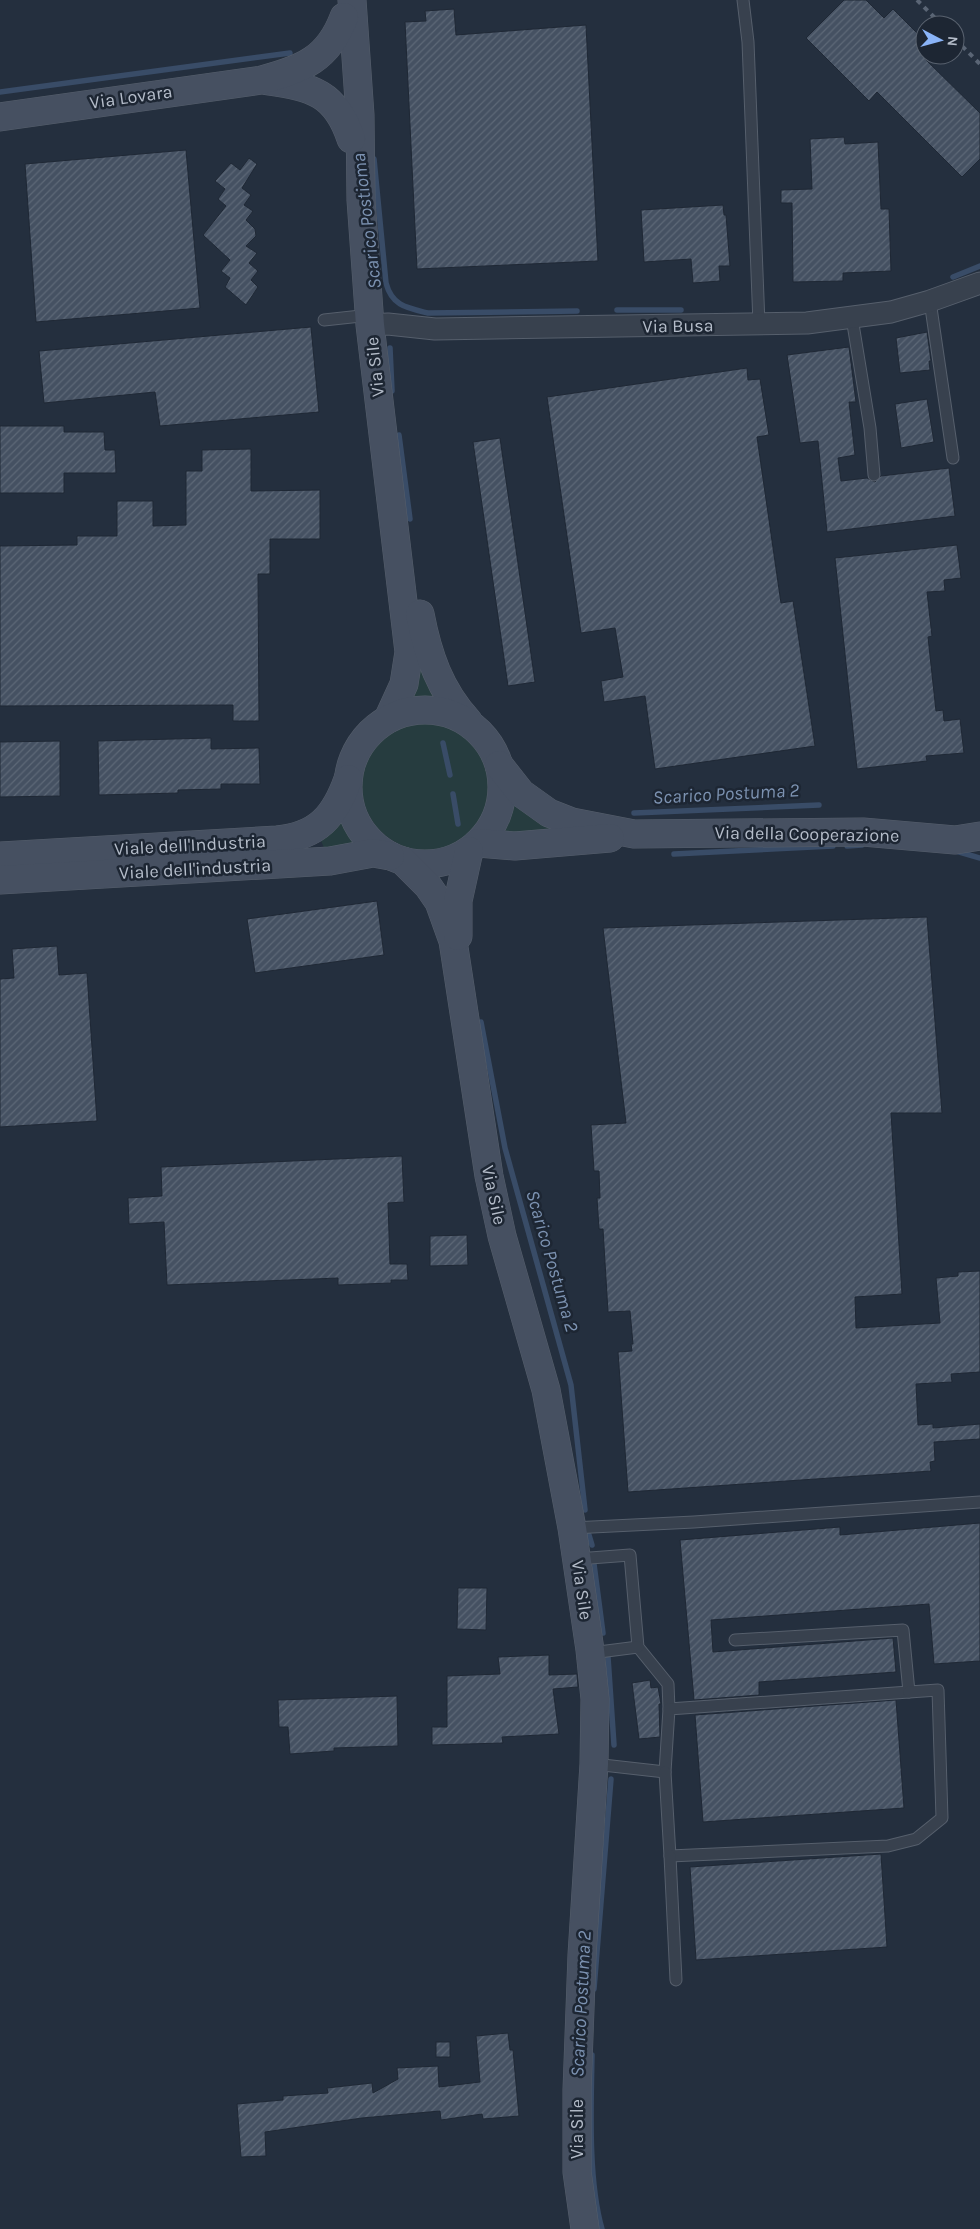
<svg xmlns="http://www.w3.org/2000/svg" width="980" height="2229" viewBox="0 0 980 2229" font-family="Karla,sans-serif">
	<defs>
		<pattern id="building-hatch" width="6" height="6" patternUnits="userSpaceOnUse" patternTransform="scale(1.25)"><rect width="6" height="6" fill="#455162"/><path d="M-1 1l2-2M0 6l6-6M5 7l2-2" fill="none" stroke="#5d6877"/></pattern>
	</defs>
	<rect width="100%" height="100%" fill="#242f3e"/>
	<g fill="#263c3f">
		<polygon points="414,648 435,699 403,701"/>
		<circle cx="426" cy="786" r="64"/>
		<polygon points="512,801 591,831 500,833 508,817"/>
		<polygon points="343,814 350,830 361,845 325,850 319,836"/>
	</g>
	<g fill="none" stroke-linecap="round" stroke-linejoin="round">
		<g stroke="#394c67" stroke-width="5.5">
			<polyline points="0,92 290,53"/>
			<path d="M374 159 386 283C392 306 407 308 428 313L577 311"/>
			<polyline points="953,277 980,266"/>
			<polyline points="617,310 681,310"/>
			<polyline points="390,348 392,391"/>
			<polyline points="399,435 410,519"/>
			<polyline points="443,743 450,775"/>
			<polyline points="453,794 458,824"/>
			<polyline points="634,813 819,805"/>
			<polyline points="847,846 862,845"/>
			<polyline points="956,851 980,858"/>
			<polyline points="674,854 833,846"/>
			<polyline points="481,1022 505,1148 571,1385 585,1510"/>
			<polyline points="589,1535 592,1545"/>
			<polyline points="594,1564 603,1633"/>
			<polyline points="608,1657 614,1745"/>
			<polyline points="594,1989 611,1779"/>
			<path d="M592 2055C591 2107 588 2180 602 2229"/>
		</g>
	</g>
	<g fill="url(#building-hatch)" stroke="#1f2835">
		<polygon points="844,0 866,0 884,18 893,9 925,41 925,59 980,113 980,159 962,177 877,92 869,101 806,38"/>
		<polygon points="454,9 456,35 586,25 598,261 417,269 405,22 426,21 425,11"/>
		<polygon points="844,137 845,144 878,142 881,209 889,209 891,271 843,273 843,281 793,282 792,203 781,203 781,190 812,189 810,139"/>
		<polygon points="186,150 200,308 36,322 25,164"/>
		<polygon points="249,158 257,164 242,188 251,195 244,205 253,211 246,220 255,229 256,236 246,246 257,253 249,263 258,271 251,280 258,287 246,305 225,287 230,278 221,271 230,260 203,235 226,206 218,199 225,189 215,181 231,163 240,170"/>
		<polygon points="723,205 724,215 726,215 730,266 719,266 720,281 693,283 691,259 644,262 641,210"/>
		<polygon points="311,327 319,412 160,426 155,392 44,403 39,351"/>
		<polygon points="927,332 931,361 929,361 930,370 900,373 896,338"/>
		<polygon points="849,347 856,402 849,402 855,455 838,458 841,481 867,478 875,482 881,476 949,468 955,516 827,532 818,441 800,443 787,355"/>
		<polygon points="747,368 748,380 760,379 769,435 757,437 781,603 793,601 815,746 655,769 645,696 604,702 601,681 623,677 615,628 581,633 547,397"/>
		<polygon points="927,399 934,442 901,448 895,404"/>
		<polygon points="0,426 64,426 64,432 104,432 105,450 115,450 116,473 64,473 64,493 0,493"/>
		<polygon points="500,438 535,682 508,686 473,442"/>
		<polygon points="251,449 251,491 320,490 320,539 270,539 270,574 258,574 259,721 233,721 233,705 0,706 0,546 77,545 77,536 117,536 117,501 153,501 153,526 186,525 186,471 202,471 202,450"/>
		<polygon points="957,545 961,578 944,580 945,591 927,592 932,636 928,637 936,711 943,710 944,721 960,719 964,753 926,756 927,761 857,769 835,558"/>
		<polygon points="211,738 211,749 259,748 260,784 221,784 221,789 178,790 178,793 99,795 98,741"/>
		<polygon points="60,741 60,796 0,797 0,742"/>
		<polygon points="377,901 384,955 255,973 247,919"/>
		<polygon points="927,917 942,1113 891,1113 902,1294 855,1297 856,1328 940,1323 936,1278 958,1276 958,1272 980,1271 980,1372 951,1374 952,1382 916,1384 918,1425 933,1424 933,1428 980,1424 980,1439 934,1442 935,1461 930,1462 931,1471 628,1492 618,1352 632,1351 631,1344 633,1344 630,1311 608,1312 603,1229 599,1229 597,1198 600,1198 599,1171 594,1171 591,1125 626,1123 603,928"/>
		<polygon points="57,946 59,975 87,973 97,1121 0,1127 0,979 14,978 12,949"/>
		<polygon points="402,1156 404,1202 388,1203 390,1264 407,1264 408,1280 391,1280 391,1283 338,1285 338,1278 167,1285 164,1222 129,1224 128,1198 162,1196 161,1167"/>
		<polygon points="467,1235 468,1265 430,1266 430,1236"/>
		<polygon points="980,1523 980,1661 934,1664 929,1604 711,1620 713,1652 893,1638 896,1672 759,1682 759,1695 694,1700 680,1540 840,1527 840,1535"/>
		<polygon points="458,1588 487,1588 486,1630 457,1629"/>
		<polygon points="549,1655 549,1675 577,1674 578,1687 553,1689 559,1734 502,1737 503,1743 432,1745 432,1727 447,1727 447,1676 500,1674 498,1657"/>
		<polygon points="650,1680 651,1688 658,1687 661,1704 659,1704 660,1737 639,1739 632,1683"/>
		<polygon points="397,1696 398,1746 334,1748 334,1751 290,1754 288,1727 279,1727 278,1700"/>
		<polygon points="896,1700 904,1808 703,1822 695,1715"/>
		<polygon points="881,1854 887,1947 696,1960 690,1867"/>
		<polygon points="508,2033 510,2050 513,2050 519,2116 483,2119 482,2114 441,2120 440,2111 362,2118 265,2132 266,2156 241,2157 237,2104 283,2100 283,2096 328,2093 327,2088 372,2083 373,2093 398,2079 397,2068 438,2066 439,2087 480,2082 476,2036"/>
		<rect x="436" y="2042" width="14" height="15"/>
	</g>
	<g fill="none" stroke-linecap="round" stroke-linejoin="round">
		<g stroke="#565f6c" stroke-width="13">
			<g id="lane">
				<polyline points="743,0 748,42 759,324"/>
				<polyline points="930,301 953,458"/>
				<polyline points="852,318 870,428 874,475"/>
				<polyline points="324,320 370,315"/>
				<polyline points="572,1528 694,1522 980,1502"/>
				<polyline points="577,1559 630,1555 638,1647 668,1684 669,1709"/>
				<polyline points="591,1653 638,1647"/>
				<polyline points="594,1764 665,1772 669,1709 909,1692 903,1630 735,1640"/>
				<polyline points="665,1772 670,1856 888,1846 916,1839 942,1818 938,1690 909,1692"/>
				<polyline points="670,1856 676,1980"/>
			</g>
		</g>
		<g stroke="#565f6c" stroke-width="23">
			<polyline id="street" points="370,325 388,324 435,329 807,323 891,312 930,301 980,283"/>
		</g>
		<g stroke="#565f6c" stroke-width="29">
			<g id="secondary">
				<polyline points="352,0 360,115 361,200 370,325 409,652 404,684 388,719"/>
				<path d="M268 81C312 87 336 93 351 139"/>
				<path d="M0 117 262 80C303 68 328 60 344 17"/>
				<path d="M420 614C428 656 440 690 468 721"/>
				<circle cx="425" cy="787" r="77"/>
				<polyline points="499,765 521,793 549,813 572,822 634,834 863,832 955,840 980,836"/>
				<polyline points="478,843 515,846 610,838"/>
				<path d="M0 856 277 840C318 836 335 816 348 779"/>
				<polyline points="403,861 428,886 439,902 453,941 489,1176 502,1236 546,1390 572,1528 590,1650 595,1699 594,1764 582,1955 577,2090 577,2172 585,2229"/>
				<polyline points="0,880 330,861 373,853 390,856"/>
				<polyline points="458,936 458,901 469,851"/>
			</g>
		</g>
		<use href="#lane" stroke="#38414e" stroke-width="11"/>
		<use href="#street" stroke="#38414e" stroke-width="21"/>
		<use href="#secondary" stroke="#465061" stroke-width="28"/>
		<g stroke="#5a6575" stroke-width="4" stroke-dasharray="5 5" stroke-linecap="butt">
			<polyline points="917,0 942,25"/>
			<polyline points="955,39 980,64"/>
		</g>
	</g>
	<g text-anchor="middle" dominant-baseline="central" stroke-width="5" stroke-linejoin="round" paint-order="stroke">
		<g font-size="18" fill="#b4bcc9" stroke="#1d2633">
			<text transform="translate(131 97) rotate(-8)">Via Lovara</text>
			<text transform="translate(678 326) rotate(-1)">Via Busa</text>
			<text transform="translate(375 367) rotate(-96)">Via Sile</text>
			<text transform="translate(807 834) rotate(1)">Via della Cooperazione</text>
			<text transform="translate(190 845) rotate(-3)">Viale dell'Industria</text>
			<text transform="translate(195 869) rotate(-3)">Viale dell'industria</text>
			<text transform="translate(494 1195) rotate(78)">Via Sile</text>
			<text transform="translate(582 1590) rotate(82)">Via Sile</text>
			<text transform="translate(577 2129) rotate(-90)">Via Sile</text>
		</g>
		<g font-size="19" font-style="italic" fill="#7c92b1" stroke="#1d2633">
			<text transform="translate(367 221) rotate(-97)">Scarico Postioma</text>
			<text transform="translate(726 794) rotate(-3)">Scarico Postuma 2</text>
			<text transform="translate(552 1261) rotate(74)">Scarico Postuma 2</text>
			<text transform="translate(581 2004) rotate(-87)">Scarico Postuma 2</text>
		</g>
	</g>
	<g transform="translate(940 40) rotate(96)"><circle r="24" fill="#1d2633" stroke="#59626f"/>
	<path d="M0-4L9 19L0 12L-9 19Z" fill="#8ab4f8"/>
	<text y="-8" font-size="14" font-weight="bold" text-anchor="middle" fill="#b4bcc9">N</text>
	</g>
</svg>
